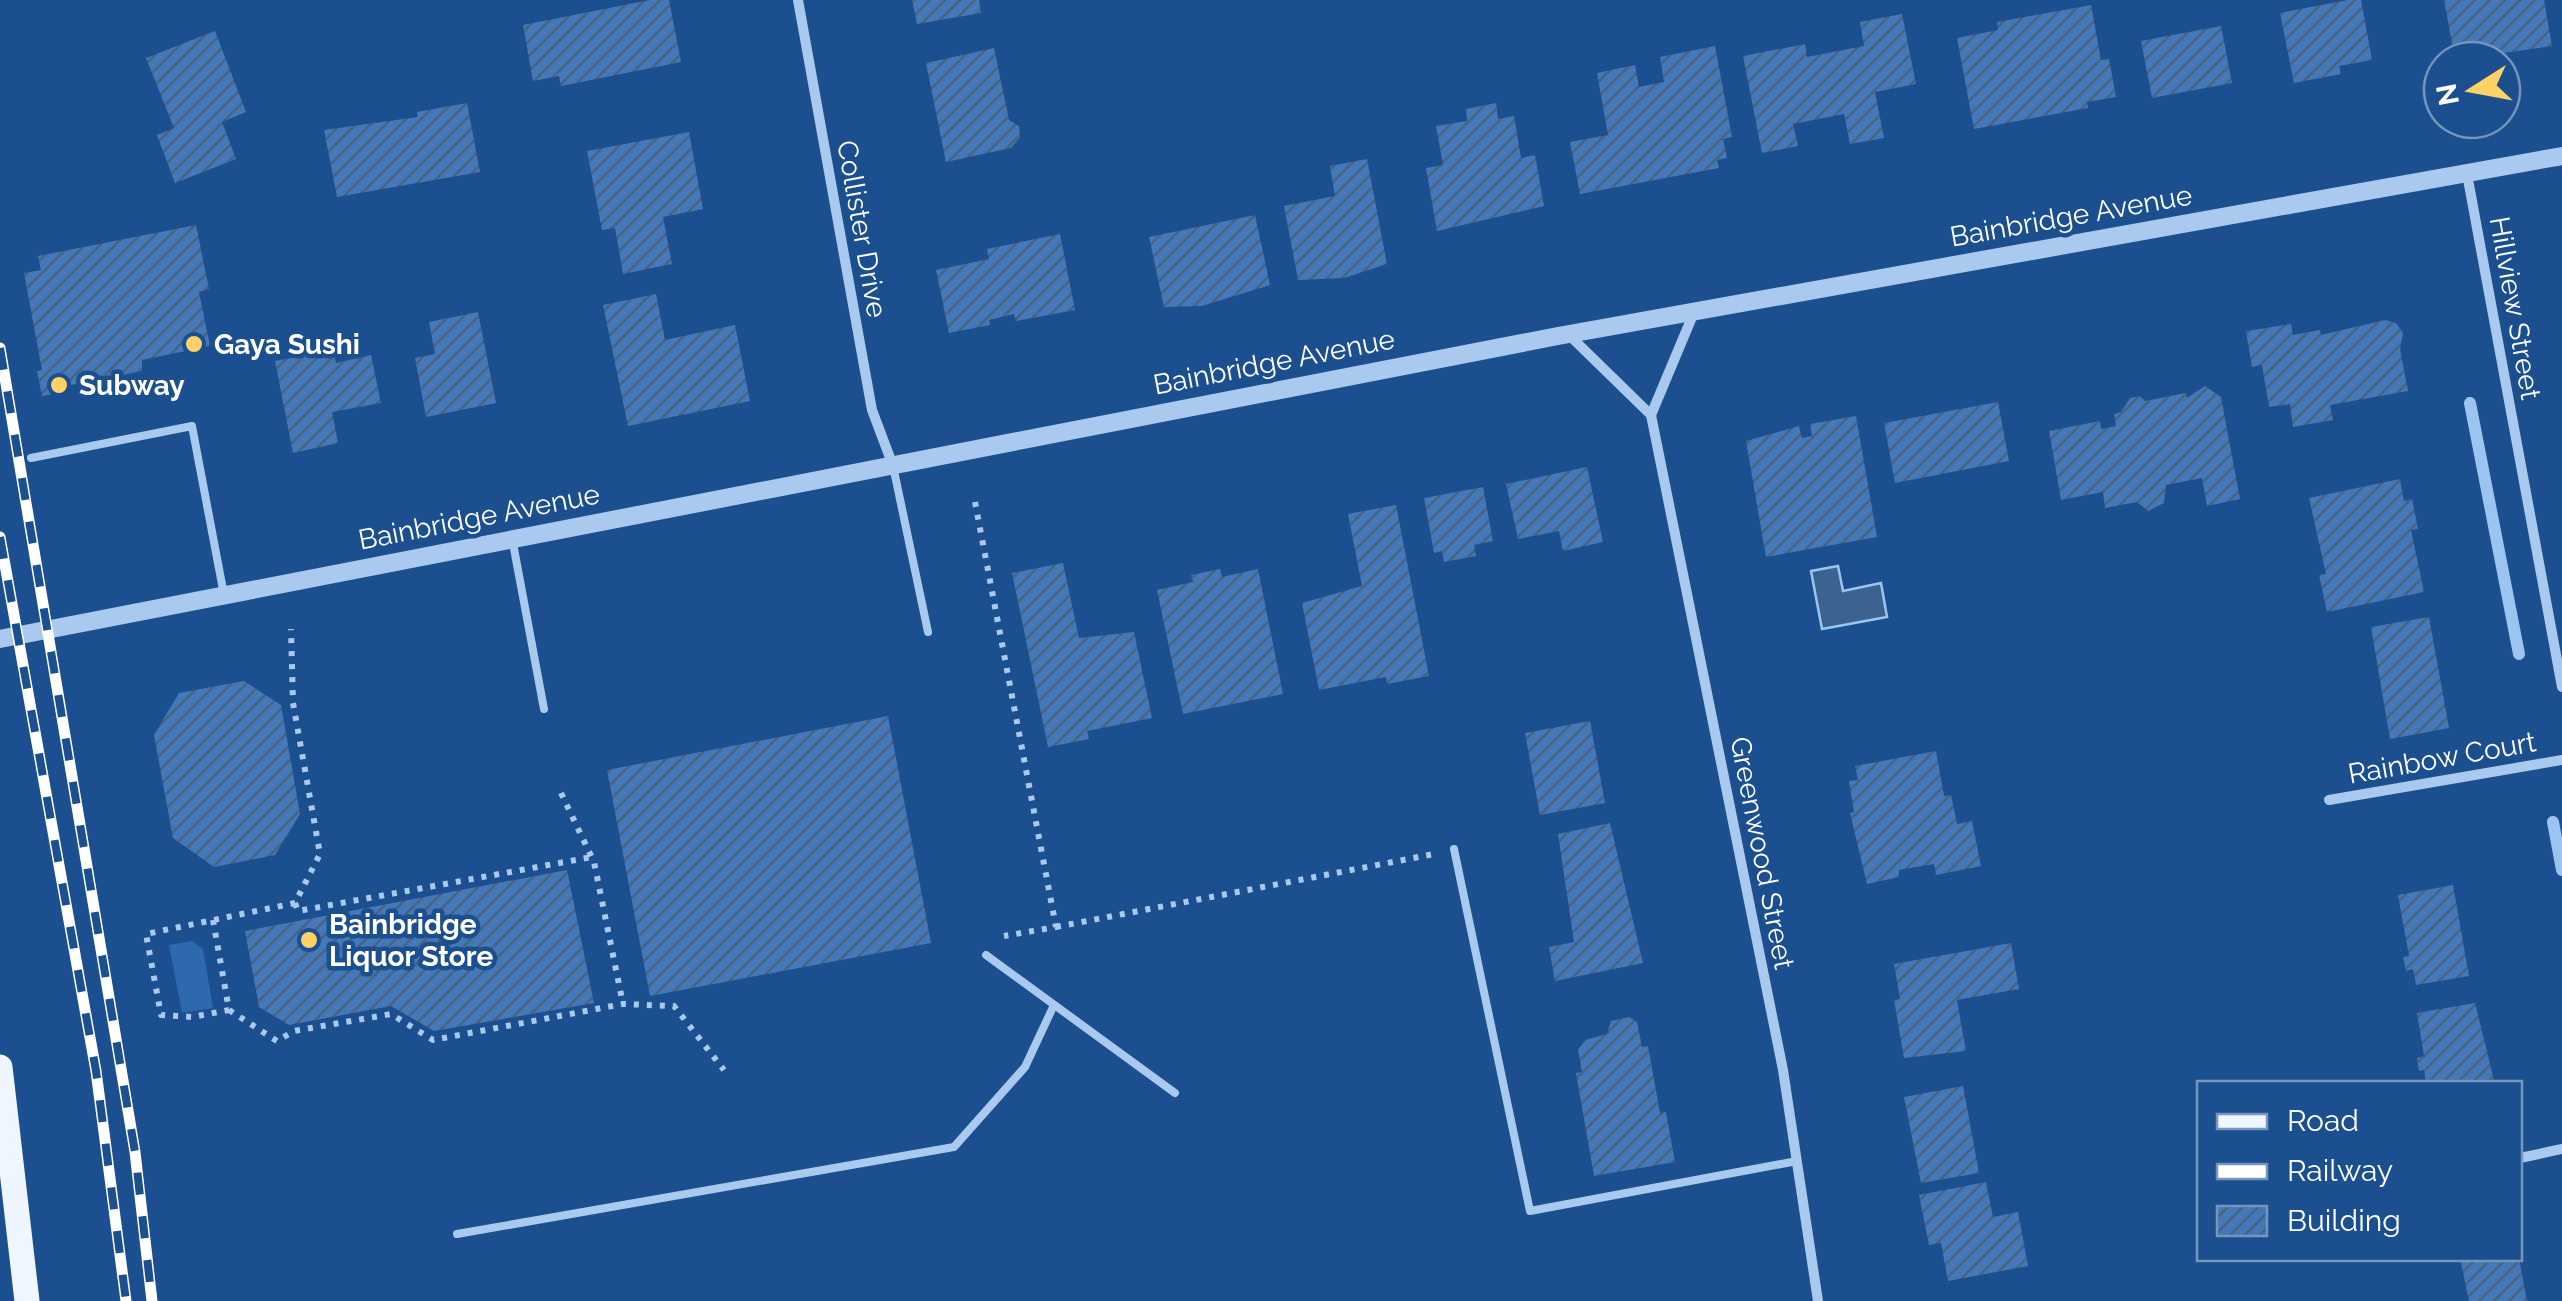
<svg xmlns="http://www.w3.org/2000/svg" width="2562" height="1301" viewBox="0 0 2562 1301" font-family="Raleway,sans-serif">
	<defs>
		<pattern id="building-hatch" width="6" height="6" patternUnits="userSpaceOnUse" patternTransform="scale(2.5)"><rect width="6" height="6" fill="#4478b7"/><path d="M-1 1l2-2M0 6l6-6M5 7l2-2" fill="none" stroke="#486282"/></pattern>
	</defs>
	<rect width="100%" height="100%" fill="#1b4f8f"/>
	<polygon fill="#2e69ad" points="192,941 203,949 213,1008 182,1013 169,945"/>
	<polygon fill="#3c6290" stroke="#9cc4f0" stroke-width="2.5" points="1838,566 1843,591 1881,583 1887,617 1822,629 1811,571"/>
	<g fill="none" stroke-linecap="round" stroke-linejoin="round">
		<g stroke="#9cc4f0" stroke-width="12">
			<polyline points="2470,403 2519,654"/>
			<polyline points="2553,822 2562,870"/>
		</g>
	</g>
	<g fill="url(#building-hatch)">
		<polygon points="650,0 669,0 681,62 561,86 559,76 533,81 523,25"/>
		<polygon points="912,0 979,0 981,13 917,24"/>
		<polygon points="2348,0 2361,0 2372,60 2339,66 2341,74 2294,83 2280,13"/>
		<polygon points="2444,0 2544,0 2552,46 2455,60"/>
		<polygon points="2091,5 2101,60 2109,59 2116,97 2087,102 2088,108 1974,129 1957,38 1998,30 1997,22"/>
		<polygon points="1902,14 1916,84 1875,92 1884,138 1850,144 1844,114 1793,124 1798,146 1762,153 1743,56 1805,44 1807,57 1864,46 1860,22"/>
		<polygon points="2221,26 2232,83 2152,98 2141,41"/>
		<polygon points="215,31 246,112 222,122 236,159 175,183 157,135 174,128 146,58"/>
		<polygon points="1715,46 1732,137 1723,139 1727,158 1717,160 1719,168 1580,194 1570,142 1608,135 1597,73 1635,65 1639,87 1664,82 1660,57"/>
		<polygon points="994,48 1009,120 1019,126 1020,137 1011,148 946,162 926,63"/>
		<polygon points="467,103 480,172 337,197 324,130 418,117 417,112"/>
		<polygon points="1496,103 1498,119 1514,116 1521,158 1535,155 1544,206 1437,231 1426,168 1443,165 1436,126 1467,121 1466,109"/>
		<polygon points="689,132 703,209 663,217 672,264 623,274 615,228 602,230 587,151"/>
		<polygon points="1367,159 1387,264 1344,278 1298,280 1284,206 1335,196 1330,166"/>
		<polygon points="1255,215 1270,285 1202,306 1164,307 1149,237"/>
		<polygon points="196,225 209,289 199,292 210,346 142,360 142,371 66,386 67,391 42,396 37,371 42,370 24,273 41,270 38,256"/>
		<polygon points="1060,234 1075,310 1016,321 1014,314 989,320 990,325 949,333 936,270 989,259 987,249"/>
		<polygon points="656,294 665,340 735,325 750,401 628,426 603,305"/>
		<polygon points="478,312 496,403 426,417 415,358 435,354 429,322"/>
		<polygon points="2385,320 2396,323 2403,333 2400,349 2408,391 2330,405 2333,420 2293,427 2290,404 2269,407 2262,365 2252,367 2246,331 2291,324 2293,335 2320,330 2321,335"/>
		<polygon points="333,350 336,363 371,355 381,403 332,412 338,443 293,453 275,361"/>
		<polygon points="2205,386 2221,397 2240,499 2207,506 2202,478 2166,485 2164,503 2148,511 2137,502 2105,508 2103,492 2061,500 2049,431 2100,421 2101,429 2116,426 2114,414 2121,412 2130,398 2140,396 2145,401 2186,393 2187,398"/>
		<polygon points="1998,402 2009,461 1895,483 1884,423"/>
		<polygon points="1856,416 1877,537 1766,557 1746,441 1799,426 1802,438 1812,436 1810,424"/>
		<polygon points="1587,467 1603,542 1563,551 1559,531 1518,539 1506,484"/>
		<polygon points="2400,479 2404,501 2412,499 2418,529 2411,530 2424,592 2327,612 2319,575 2326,574 2309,498"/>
		<polygon points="1483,487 1493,541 1474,545 1476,556 1444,562 1442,551 1434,553 1424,498"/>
		<polygon points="1396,505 1429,676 1387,684 1386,677 1319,690 1302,603 1362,586 1348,514"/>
		<polygon points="1063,563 1079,638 1134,632 1152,718 1087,731 1089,739 1048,747 1012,573"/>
		<polygon points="1220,569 1222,577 1258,569 1283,694 1183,714 1157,590 1193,582 1191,575"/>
		<polygon points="2429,617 2449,728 2390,739 2371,627"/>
		<polygon points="244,681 281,705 300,814 275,855 214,867 173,838 154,735 179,693"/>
		<polygon points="888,716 931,943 650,996 607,770"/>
		<polygon points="1590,721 1605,803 1540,815 1525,733"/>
		<polygon points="1936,751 1944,796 1951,795 1957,824 1972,821 1981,866 1936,875 1934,864 1899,870 1899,877 1867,884 1850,813 1854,812 1849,781 1858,780 1855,766"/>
		<polygon points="1610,823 1643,963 1555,981 1549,947 1574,942 1558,834"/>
		<polygon points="567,870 594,1003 434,1031 391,1006 289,1025 259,1007 245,931"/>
		<polygon points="2453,885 2469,976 2416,985 2413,969 2406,971 2403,957 2409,956 2398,895"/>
		<polygon points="2011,943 2019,989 1957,1000 1966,1051 1904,1058 1894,1000 1900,999 1894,964"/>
		<polygon points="2475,1003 2495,1084 2426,1084 2424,1070 2419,1071 2417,1058 2424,1056 2417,1013"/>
		<polygon points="1629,1017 1637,1022 1642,1047 1648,1046 1660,1113 1666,1112 1675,1162 1594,1176 1576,1073 1582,1072 1578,1050 1585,1040 1607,1034 1611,1021"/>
		<polygon points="1963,1086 1979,1173 1921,1183 1904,1097"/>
		<polygon points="1986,1182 1993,1217 2018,1212 2028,1266 1948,1281 1941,1243 1929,1245 1919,1195"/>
		<polygon points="2460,1258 2519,1258 2527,1301 2469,1301"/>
	</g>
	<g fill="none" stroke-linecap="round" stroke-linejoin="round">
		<g stroke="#a9c9ee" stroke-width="6" stroke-dasharray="5 8" stroke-linecap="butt">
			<polyline points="975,502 1056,927 1004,936"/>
			<polyline points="561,793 594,862 623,1004"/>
			<polyline points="295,903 298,911 592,857"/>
			<polyline points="213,920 229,1010 192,1017 161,1015 146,934 295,903 320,854 293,703 291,629"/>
			<polyline points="1056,927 1434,854"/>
			<polyline points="229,1010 277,1041 294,1031 391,1014 433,1040 623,1004 674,1006 724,1070"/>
		</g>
		<g stroke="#a9c9ee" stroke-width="8">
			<polyline points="31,458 192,426 224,595"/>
			<polyline points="893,466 928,632"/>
			<polyline points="512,538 544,709"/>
			<polyline points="1454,849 1530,1211 1797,1161"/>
			<polyline points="986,955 1175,1093"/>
			<polyline points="457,1234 954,1147 1025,1067 1054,1005"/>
		</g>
		<g stroke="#a9c9ee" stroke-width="10">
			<polyline points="798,0 872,410 892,463"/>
			<polyline points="2467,174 2562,687"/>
			<polyline points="1569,335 1651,415 1783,1070 1818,1301"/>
			<polyline points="1651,415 1695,310"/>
			<polyline points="2329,800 2562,760"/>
			<polyline points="2520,1158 2562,1149"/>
		</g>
		<polyline stroke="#a9c9ee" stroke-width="18" points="0,639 1558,336 2562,156"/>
		<polyline stroke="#f0f6ff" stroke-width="25" points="0,1067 27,1301"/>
		<g stroke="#fff" stroke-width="11">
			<g id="rail">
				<polyline points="0,348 135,1152 152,1301"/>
				<polyline points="0,537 96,1071 126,1301"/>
			</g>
		</g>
		<use href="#rail" stroke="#1b4f8f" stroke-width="8" stroke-dasharray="22" stroke-linecap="butt"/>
	</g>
	<g fill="#ffd166" stroke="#1b4f8f" stroke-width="4">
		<circle cx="194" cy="344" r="10"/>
		<circle cx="59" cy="385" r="10"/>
		<circle cx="309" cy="940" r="10"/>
	</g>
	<g text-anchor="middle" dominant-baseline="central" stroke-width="9" stroke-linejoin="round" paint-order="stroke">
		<g font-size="28" fill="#fff" stroke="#1b4f8f">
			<text transform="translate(2071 216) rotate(-10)">Bainbridge Avenue</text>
			<text transform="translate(862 229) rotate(80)">Collister Drive</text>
			<text transform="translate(2515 308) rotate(80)">Hillview Street</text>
			<text transform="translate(1274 362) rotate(-11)">Bainbridge Avenue</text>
			<text transform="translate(479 517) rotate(-11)">Bainbridge Avenue</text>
			<text transform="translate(2442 758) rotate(-10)">Rainbow Court</text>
			<text transform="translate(1762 853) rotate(79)">Greenwood Street</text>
		</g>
		<g font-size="28" font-weight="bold" fill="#fff" stroke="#1b4f8f" text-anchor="start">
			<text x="214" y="344">Gaya Sushi</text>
			<text x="79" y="385">Subway</text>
			<text x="329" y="924">Bainbridge<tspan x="329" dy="32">Liquor Store</tspan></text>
		</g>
	</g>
	<rect x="2197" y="1081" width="325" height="180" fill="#1b4f8f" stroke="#7695bc" stroke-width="2.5"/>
	<rect x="2217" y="1114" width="50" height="15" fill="#f0f6ff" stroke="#7695bc" stroke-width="2.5"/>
	<text x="2287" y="1131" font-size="30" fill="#ffffff">Road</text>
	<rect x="2217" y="1164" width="50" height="15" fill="#ffffff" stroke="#7695bc" stroke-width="2.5"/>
	<text x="2287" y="1181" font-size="30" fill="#ffffff">Railway</text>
	<rect x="2217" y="1206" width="50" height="30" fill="url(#building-hatch)" stroke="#7695bc" stroke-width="2.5"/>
	<text x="2287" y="1231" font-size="30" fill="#ffffff">Building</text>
	<g transform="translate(2472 90) rotate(259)"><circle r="48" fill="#1b4f8f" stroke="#7695bc" stroke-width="2.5"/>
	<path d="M0-8L18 38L0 25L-18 38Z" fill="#ffd166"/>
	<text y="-15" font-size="28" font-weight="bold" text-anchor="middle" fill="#ffffff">N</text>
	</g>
</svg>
